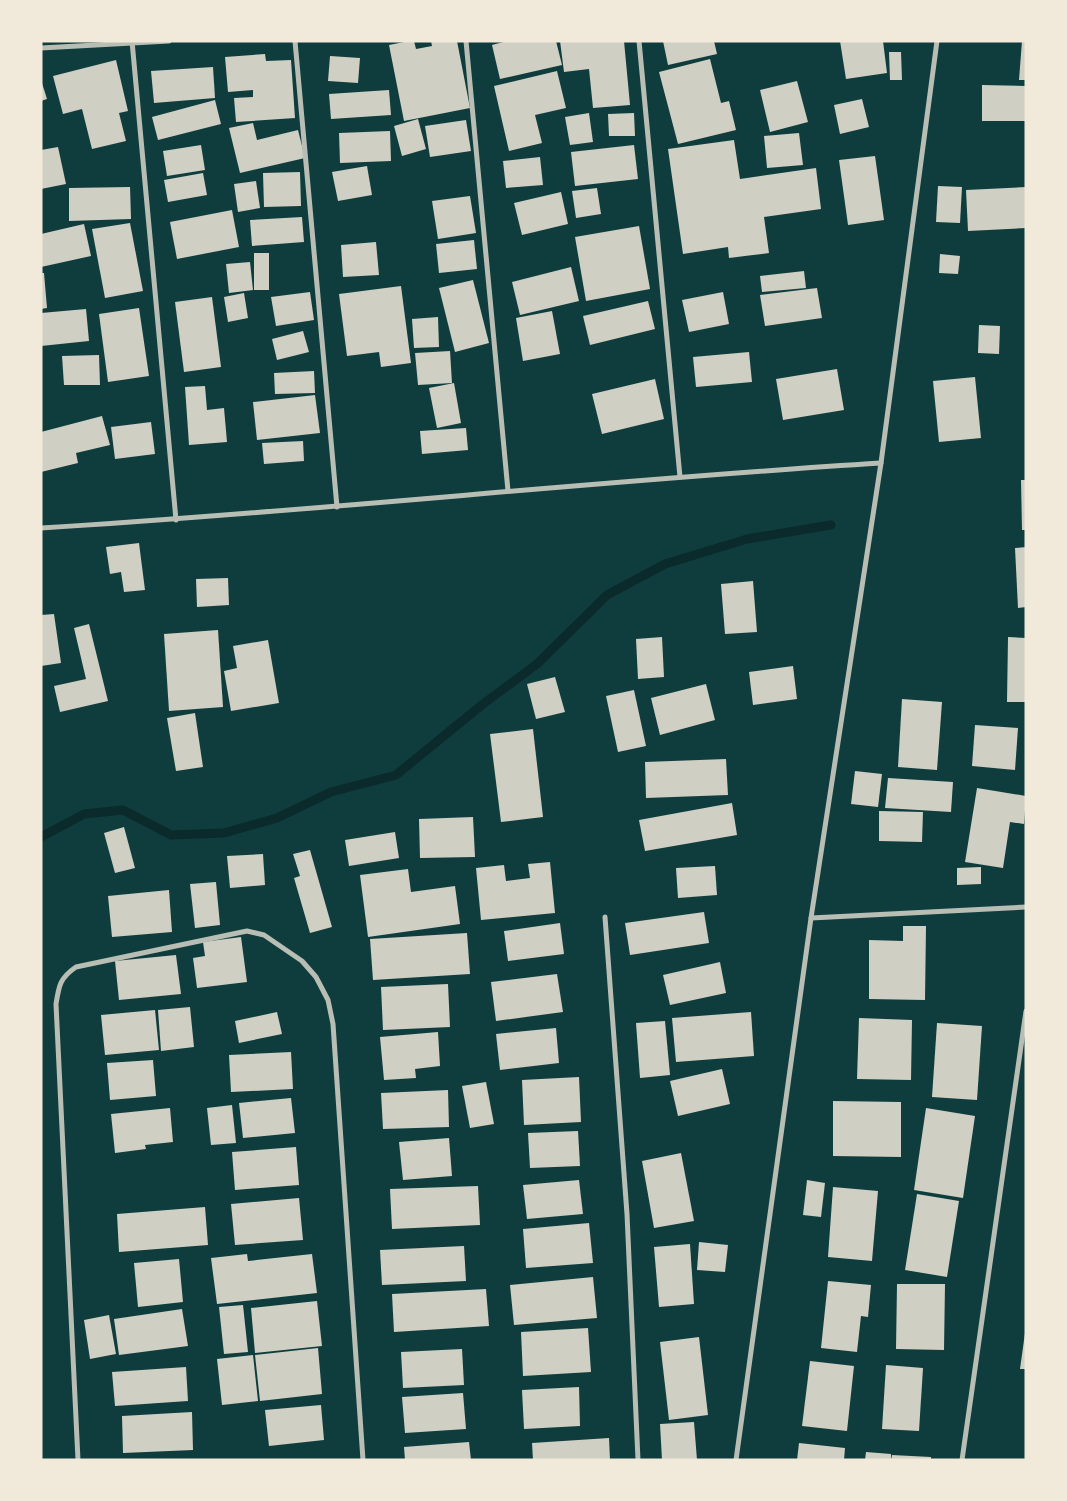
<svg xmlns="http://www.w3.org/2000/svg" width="1067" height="1501" viewBox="0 0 1067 1501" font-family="Mulish,sans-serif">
	<rect width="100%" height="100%" fill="#0f3d3e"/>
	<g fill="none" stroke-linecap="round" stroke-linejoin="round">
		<polyline stroke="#0a2a2b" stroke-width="9" points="41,837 84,814 123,810 171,835 224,833 277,818 331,792 396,775 483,704 537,664 607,595 665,564 747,539 831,525"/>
	</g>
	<g fill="#cfcfc3">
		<polygon points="409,41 414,41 416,49 432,46 431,41 457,41 470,108 404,121 389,45"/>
		<polygon points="507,41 556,41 562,65 500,79 492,45"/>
		<polygon points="560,41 624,41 630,105 593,108 589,69 564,72"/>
		<polygon points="663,41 714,41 717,54 668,65"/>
		<polygon points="840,41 883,41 887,73 846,79"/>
		<polygon points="1022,41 1026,41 1026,80 1019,80"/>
		<polygon points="889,52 901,52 902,80 890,80"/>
		<polygon points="265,54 266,61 291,60 295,118 236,122 234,98 253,97 253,90 228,92 225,57"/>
		<polygon points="330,56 360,58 358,83 328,81"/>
		<polygon points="710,59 721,103 729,101 736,130 678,144 659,72"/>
		<polygon points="116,60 128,111 119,113 126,141 92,149 82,109 63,114 53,76"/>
		<polygon points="213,67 215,98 154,103 151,71"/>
		<polygon points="557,71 566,108 535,115 542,143 509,151 494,86"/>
		<polygon points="41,80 47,99 41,101"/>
		<polygon points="797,81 808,122 770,132 760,90"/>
		<polygon points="982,85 1026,86 1026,121 982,121"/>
		<polygon points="389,90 391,115 331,119 329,94"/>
		<polygon points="862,99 869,127 840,134 834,105"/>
		<polygon points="215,100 221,124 158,140 152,117"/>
		<polygon points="589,113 593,142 570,145 565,117"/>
		<polygon points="634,113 635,136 609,136 608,114"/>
		<polygon points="418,119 426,149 402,156 394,126"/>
		<polygon points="466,120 471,151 430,157 425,126"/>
		<polygon points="253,123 257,140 298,130 305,158 240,173 229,128"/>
		<polygon points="390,131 391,161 340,163 339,133"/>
		<polygon points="799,133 803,165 767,168 764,136"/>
		<polygon points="734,140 740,179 816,168 821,209 764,217 769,253 729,258 728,247 683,254 668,149"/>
		<polygon points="201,145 205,170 167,176 163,151"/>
		<polygon points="634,145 638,179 575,186 571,152"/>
		<polygon points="58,147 66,184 41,189 41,150"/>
		<polygon points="875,156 884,220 848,225 839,160"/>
		<polygon points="540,157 543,185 506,188 503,161"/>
		<polygon points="367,166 372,195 338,201 332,172"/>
		<polygon points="300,172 301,206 264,207 263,173"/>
		<polygon points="203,173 207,195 168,202 164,180"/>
		<polygon points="256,181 260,208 238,212 234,184"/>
		<polygon points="938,186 962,187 960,223 936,222"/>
		<polygon points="130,187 131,219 69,221 69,188"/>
		<polygon points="1026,187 1026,228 968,231 966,190"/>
		<polygon points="597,188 601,214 576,218 572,191"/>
		<polygon points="561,192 568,224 522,235 514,203"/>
		<polygon points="470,196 476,233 438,239 432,201"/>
		<polygon points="232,210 239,247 177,259 170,222"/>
		<polygon points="302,217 304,242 252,246 250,220"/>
		<polygon points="130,223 143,291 105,298 92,229"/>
		<polygon points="84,224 91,256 41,267 41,234"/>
		<polygon points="639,226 650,289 586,301 575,237"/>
		<polygon points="474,240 477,269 439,273 436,244"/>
		<polygon points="376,242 379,275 343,277 341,245"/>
		<rect x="254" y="253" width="15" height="37"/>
		<polygon points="940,254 960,256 958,274 939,273"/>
		<polygon points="250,262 253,290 229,293 226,264"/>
		<polygon points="571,267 579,301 520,315 512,282"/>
		<polygon points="804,271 806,288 762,292 760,276"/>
		<polygon points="41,273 44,273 47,308 41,309"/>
		<polygon points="473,280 489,343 455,352 439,288"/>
		<polygon points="401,286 411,363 381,367 379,352 347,356 339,294"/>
		<polygon points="817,288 822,318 765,326 760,295"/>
		<polygon points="310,292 314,320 276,326 271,297"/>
		<polygon points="723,292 729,324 689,332 682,300"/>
		<polygon points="244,293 248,318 228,322 224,297"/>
		<polygon points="212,297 221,367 184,372 175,302"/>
		<polygon points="648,301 655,329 590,345 583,316"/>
		<polygon points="139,308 149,376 108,382 99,314"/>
		<polygon points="86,309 89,341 41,346 41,313"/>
		<polygon points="552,311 560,354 523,361 516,318"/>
		<polygon points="438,317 439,347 414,348 412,319"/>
		<polygon points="979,325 1000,326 999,354 978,353"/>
		<polygon points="303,331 309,352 277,360 272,339"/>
		<polygon points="450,351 452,383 418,385 415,353"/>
		<polygon points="749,352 752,382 696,387 693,357"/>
		<polygon points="99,355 100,385 64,385 62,356"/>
		<polygon points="837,369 844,410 783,420 776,379"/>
		<polygon points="314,371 315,393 275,394 274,373"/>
		<polygon points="975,377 981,438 939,442 933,381"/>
		<polygon points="655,379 664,419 602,434 592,394"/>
		<polygon points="454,383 461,423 437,428 429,388"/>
		<polygon points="205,386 207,410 224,408 227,442 189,445 185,387"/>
		<polygon points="315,395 320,433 257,440 253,402"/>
		<polygon points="102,416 110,445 76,453 78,463 41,472 41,432"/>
		<polygon points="151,422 155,454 115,459 111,427"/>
		<polygon points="466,428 468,450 422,454 420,431"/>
		<polygon points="303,441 304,461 264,464 262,443"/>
		<polygon points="1021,480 1026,480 1026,530 1022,530"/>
		<polygon points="139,543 145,590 124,592 121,572 110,574 106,547"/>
		<polygon points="1026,547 1026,607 1018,608 1015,548"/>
		<polygon points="228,578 229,605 197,607 196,579"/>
		<polygon points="753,581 757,632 725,634 721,584"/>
		<polygon points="54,614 61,663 41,666 41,615"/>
		<polygon points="89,624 108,701 60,712 54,686 86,679 74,628"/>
		<polygon points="218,630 223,707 169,711 164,634"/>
		<polygon points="662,637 664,677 638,679 636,639"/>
		<polygon points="1008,637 1026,638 1026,702 1007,702"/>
		<polygon points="268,640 279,703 231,711 224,671 237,668 233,646"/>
		<polygon points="793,666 797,699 753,705 749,672"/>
		<polygon points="555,677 565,712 536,719 527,684"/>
		<polygon points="706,684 715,720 660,735 651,698"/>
		<polygon points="634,690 646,746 618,752 606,696"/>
		<polygon points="902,699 942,702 937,770 898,767"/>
		<polygon points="195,713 203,767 176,771 167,718"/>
		<polygon points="975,725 1018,728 1015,770 972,766"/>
		<polygon points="533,729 543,817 501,822 490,734"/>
		<polygon points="726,759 728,795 646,798 645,762"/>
		<polygon points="855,771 882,774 878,807 851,804"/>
		<polygon points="888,778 953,782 951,812 885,808"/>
		<polygon points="977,788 1026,796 1024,824 1010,822 1003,868 965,862"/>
		<polygon points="732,803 737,835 645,851 639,820"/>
		<polygon points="879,811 923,812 922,842 879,841"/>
		<polygon points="473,817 475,857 420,858 419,819"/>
		<polygon points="124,827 135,868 115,873 104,833"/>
		<polygon points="395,832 399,858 349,866 345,840"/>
		<polygon points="310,850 332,927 310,933 294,878 300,876 293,854"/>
		<polygon points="263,854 265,885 230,888 227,856"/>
		<polygon points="550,862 555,913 481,920 476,868 504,865 506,881 530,878 528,864"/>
		<polygon points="715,866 717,895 678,898 676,868"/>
		<polygon points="981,867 981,884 957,885 957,868"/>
		<polygon points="408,869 411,892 455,886 460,924 368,937 360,875"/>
		<polygon points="216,882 220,925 195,928 190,884"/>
		<polygon points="169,890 172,932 112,937 108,896"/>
		<polygon points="704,912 709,943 630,955 625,923"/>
		<polygon points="560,923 564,954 508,961 504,931"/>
		<polygon points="903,926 926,926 925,1000 869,999 869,940 903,941"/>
		<polygon points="467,933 470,974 373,980 370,939"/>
		<polygon points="241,937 247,982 197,988 193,958 205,956 203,942"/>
		<polygon points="176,955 181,994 119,1000 115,961"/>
		<polygon points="720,962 726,993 670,1005 663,975"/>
		<polygon points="557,974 563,1012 496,1021 491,982"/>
		<polygon points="448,984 450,1027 383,1030 381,987"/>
		<polygon points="190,1007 194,1047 161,1051 158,1010"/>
		<polygon points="155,1010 159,1050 105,1055 101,1015"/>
		<polygon points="277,1012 282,1034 239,1043 235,1021"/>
		<polygon points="751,1012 754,1056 676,1062 672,1018"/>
		<polygon points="859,1018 912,1020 911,1080 857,1079"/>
		<polygon points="665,1021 670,1075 640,1078 636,1023"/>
		<polygon points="937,1023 982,1026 977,1100 932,1097"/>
		<polygon points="556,1028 559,1063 500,1070 496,1034"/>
		<polygon points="438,1032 440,1066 415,1069 416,1078 384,1080 380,1037"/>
		<polygon points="291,1052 293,1089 231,1092 229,1055"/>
		<polygon points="153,1060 156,1096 110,1100 107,1063"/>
		<polygon points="722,1069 730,1104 678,1116 670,1081"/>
		<polygon points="579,1077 581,1122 524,1125 522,1080"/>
		<polygon points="486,1082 494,1124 470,1128 462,1086"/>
		<polygon points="448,1090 449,1127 383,1129 381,1093"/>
		<polygon points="291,1098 295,1133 243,1138 239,1103"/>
		<polygon points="833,1101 901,1102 901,1157 833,1156"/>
		<polygon points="232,1105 236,1143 211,1145 207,1108"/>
		<polygon points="170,1108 173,1142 145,1145 146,1149 115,1153 111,1114"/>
		<polygon points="926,1108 975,1116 963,1198 914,1190"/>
		<polygon points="578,1131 580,1166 530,1168 528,1133"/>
		<polygon points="449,1138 452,1176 403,1180 399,1142"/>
		<polygon points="296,1147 299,1185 235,1190 232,1152"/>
		<polygon points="681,1153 694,1221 654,1228 642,1161"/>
		<polygon points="579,1180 583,1214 527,1219 523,1185"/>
		<polygon points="807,1180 825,1183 821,1217 803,1215"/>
		<polygon points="478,1186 480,1225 392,1229 390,1189"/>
		<polygon points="833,1187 878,1191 872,1261 828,1257"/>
		<polygon points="917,1194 959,1201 947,1277 905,1270"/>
		<polygon points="299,1198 303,1240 235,1245 231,1204"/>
		<polygon points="205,1207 208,1245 119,1252 117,1214"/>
		<polygon points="589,1223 593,1263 526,1268 523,1229"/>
		<polygon points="699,1242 728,1245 725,1272 697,1270"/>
		<polygon points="690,1244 694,1304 659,1307 654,1247"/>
		<polygon points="464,1246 466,1281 382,1285 380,1250"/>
		<polygon points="247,1254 248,1261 312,1254 317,1293 217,1304 211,1258"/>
		<polygon points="179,1259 183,1302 138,1307 134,1263"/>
		<polygon points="593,1277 597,1318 514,1325 510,1285"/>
		<polygon points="828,1281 871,1285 868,1317 861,1316 857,1352 821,1348"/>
		<polygon points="897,1284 945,1284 944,1350 896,1349"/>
		<polygon points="486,1289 489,1326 394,1332 392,1294"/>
		<polygon points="317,1301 322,1346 255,1353 251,1308"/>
		<polygon points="243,1305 248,1352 224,1354 219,1307"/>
		<polygon points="182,1309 188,1346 119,1355 114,1319"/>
		<polygon points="109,1315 116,1354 90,1359 84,1320"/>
		<polygon points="588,1328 591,1372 523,1376 521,1332"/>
		<polygon points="1025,1333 1026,1333 1026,1369 1020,1369"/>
		<polygon points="699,1337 708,1415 669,1420 660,1342"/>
		<polygon points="318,1348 322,1394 260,1401 255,1355"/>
		<polygon points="462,1349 464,1385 403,1388 401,1352"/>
		<polygon points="253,1355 258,1401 222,1405 217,1359"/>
		<polygon points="810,1361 854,1366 847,1431 802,1426"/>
		<polygon points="886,1365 923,1368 919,1431 882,1429"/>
		<polygon points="186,1367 188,1401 115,1406 112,1372"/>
		<polygon points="579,1387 580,1426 524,1429 522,1390"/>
		<polygon points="463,1393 466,1429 405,1433 402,1397"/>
		<polygon points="321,1405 324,1440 269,1446 265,1410"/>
		<polygon points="192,1412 193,1450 123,1453 122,1416"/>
		<polygon points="694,1422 697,1460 662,1460 660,1424"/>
		<polygon points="609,1438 610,1460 533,1460 532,1443"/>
		<polygon points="469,1442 471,1460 405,1460 404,1447"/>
		<polygon points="799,1443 845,1448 844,1460 797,1460"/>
		<polygon points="866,1452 891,1454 891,1460 865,1460"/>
		<polygon points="892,1455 931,1457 931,1460 891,1460"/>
	</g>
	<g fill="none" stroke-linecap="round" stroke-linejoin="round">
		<g stroke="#b8beb3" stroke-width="5">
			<polyline points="132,41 176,520"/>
			<polyline points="295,41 337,507"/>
			<polyline points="466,41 508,491"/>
			<polyline points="639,41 680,477"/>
			<polyline points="41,48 169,41"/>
			<path d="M41 528C322 511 601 480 881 463"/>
			<polyline points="605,917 627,1214 638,1460"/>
			<polyline points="811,918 1026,907"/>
			<path d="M78 1460 56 1004C59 985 60 978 76 967L247 931 264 935 302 961 316 977 328 1000 333 1024 363 1460"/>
			<polyline points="736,1460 811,918 881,463 937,41"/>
			<polyline points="962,1460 1026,1011"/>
		</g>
	</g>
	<rect width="1067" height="1501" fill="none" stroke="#f1e9da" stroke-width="85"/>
</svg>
